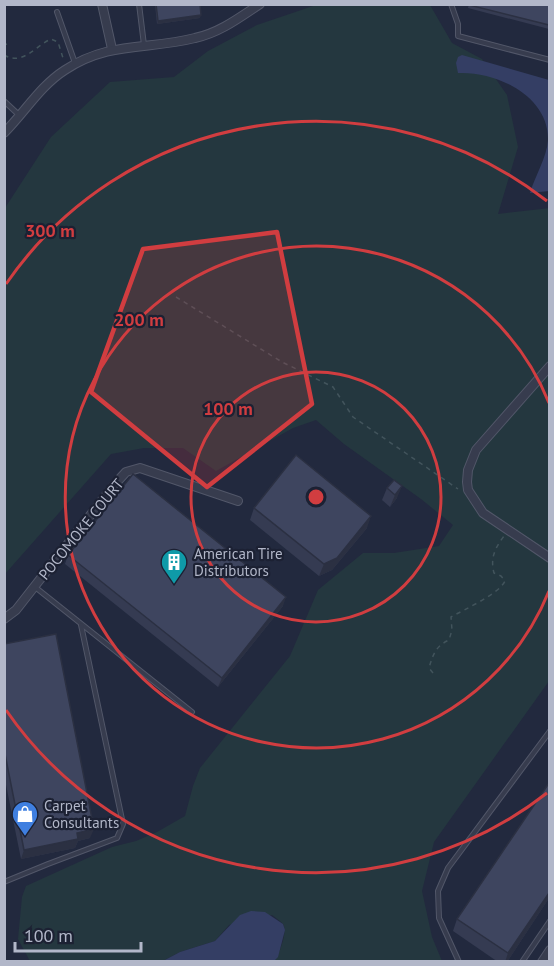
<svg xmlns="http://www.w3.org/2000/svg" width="554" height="966" viewBox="0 0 554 966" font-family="'PT Sans',sans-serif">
	<rect width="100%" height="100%" fill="#22293e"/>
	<path fill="#24373f" d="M316 5H430L452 43 482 59 507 95 518 147 498 214 550 208 549 681 434 842 422 891 432 937 442 961H274C279 955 288 932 283 924 280 921 275 917 272 915L229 925 215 941 180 952 163 961H30L18 939 22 897 26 886 112 847 136 841 157 832 185 816 193 786 200 768 290 656 318 590 363 553H394L439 546 453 525 421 499 344 444 316 420 293 428 216 471 183 448H144L111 454 5 574V208L51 137 110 82 174 77 208 51 257 25Z"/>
	<g fill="#343e64">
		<path d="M462 55 549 80V191L530 193C535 176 547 157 548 140 549 96 496 71 458 73L456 63 458 57Z"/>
		<polygon points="251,911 265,912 283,924 285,930 278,957 274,961 163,961 180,952 215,941 240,915"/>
	</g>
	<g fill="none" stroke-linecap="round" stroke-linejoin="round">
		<g stroke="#525769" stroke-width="6">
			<g id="lane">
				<polyline points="139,4 144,45"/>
				<polyline points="451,4 458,24 458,36 550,60"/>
				<polyline points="57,12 75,63"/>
				<polyline points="4,101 19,115"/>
				<polyline points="35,587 192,712"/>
				<polyline points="4,882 48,864 117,838 123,824 81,625"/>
				<polyline points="459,962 439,918 438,891 448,868 550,731"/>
				<polyline points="522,962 550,921"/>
			</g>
		</g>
		<g stroke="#525769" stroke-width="10">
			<g id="street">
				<polyline points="102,4 112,49"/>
				<path d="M4 133C25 112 40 86 65 70 109 41 148 50 195 38 219 33 239 18 260 4"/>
				<polyline points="550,366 476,450 468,470 467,482 468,490 483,513 550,558"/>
				<polyline points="4,619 16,610 114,485 126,472 140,468 238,501"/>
				<polyline points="542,962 550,950"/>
			</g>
		</g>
		<g stroke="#42545c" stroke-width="1.5" stroke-dasharray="4.5 4.5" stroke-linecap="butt">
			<polyline points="4,45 7,44"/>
			<path d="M4 55C23 66 35 46 51 39L58 42 63 58"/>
			<polyline points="176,297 282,362 333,387 353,417 458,489"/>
			<path d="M433 673 429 668C433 654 436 646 449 640L452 630 451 617C465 609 499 594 505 581L501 576 494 573C490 558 495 548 504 536"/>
		</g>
		<use href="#lane" stroke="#373c4e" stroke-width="4"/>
		<use href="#street" stroke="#373c4e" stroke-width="8"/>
	</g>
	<g fill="#353b52">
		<polygon points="155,4 200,4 200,18 157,24"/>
		<polygon points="469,4 549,4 549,29 468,8"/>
		<polygon points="394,480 397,498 390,507 382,500 387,488"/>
		<polygon points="254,508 367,528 332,570 319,576 250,520"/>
		<polygon points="68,555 283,606 218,687 65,564"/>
		<polygon points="4,644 90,838 78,841 75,848 21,859 4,775"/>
		<polygon points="549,898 507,962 498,962 453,931 457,919"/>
	</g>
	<g fill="#2b3042">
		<polygon points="201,15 200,18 157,24 158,21"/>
		<polygon points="402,486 397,498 390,507 395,495"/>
		<polygon points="371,516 367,528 332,570 319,576 324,564"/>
		<polygon points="286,597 283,606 218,687 222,678"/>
		<polygon points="94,829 90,838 78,841 75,848 21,859 24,850 77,833"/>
		<polygon points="549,893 549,898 507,962 505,962 508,953"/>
	</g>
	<g fill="#3e455f" stroke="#2b3042" stroke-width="1.5">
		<polygon points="156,4 200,4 201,15 158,21"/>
		<polygon points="469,4 549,4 549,25 469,5"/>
		<polygon points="296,455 371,516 337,558 324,564 254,508"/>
		<polygon points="133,474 286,597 222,678 68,555"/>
		<polygon points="394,480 402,486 395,495 387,488"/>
		<polygon points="56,634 94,829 77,833 78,839 24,850 4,749 4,644"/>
		<polygon points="549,783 549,893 508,953 457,919"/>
	</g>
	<path fill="#d13d40" fill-opacity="0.2" stroke="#d13d40" stroke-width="4.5" stroke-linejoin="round" d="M277 232 312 404 207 487 91 392 143 249Z"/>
	<g fill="none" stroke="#d13d40" stroke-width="3">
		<circle cx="316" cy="497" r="125"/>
		<path d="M549 591A251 251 0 1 1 549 403"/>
		<path d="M547 793A376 376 0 0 1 6 710M6 284A376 376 0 0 1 547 201"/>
	</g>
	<defs>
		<g id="building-pin" transform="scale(1.35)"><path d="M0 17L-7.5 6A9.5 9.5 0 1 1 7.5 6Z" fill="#0f9aa8" stroke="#1c2133"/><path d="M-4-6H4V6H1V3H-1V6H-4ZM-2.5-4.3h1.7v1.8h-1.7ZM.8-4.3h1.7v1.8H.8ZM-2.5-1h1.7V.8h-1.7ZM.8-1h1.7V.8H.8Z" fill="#fff"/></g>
		<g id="shop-pin" transform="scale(1.35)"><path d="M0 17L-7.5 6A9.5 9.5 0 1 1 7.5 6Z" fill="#3f7fe0" stroke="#1c2133"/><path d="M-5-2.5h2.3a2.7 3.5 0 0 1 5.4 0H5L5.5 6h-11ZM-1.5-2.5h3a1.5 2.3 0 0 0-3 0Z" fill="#fff"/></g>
	</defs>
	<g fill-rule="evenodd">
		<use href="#building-pin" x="174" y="562"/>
		<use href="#shop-pin" x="25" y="814"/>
	</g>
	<g text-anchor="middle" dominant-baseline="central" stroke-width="4.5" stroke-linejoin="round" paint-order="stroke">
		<g font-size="15" fill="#b2b7c9" stroke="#1c2133">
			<text transform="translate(81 529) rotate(-51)">POCOMOKE COURT</text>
		</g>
		<g font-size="15" fill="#b2b7c9" stroke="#1c2133" text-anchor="start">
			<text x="194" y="553">American Tire<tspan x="194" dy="17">Distributors</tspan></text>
			<text x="44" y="805">Carpet<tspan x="44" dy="17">Consultants</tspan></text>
		</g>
	</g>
	<circle cx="316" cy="497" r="9" fill="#d13d40" stroke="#1c2133" stroke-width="3"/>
	<g font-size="18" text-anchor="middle" font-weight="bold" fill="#d13d40" stroke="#1c2133" stroke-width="4.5" stroke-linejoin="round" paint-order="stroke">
		<text x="50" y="237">300 m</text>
		<text x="139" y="326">200 m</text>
		<text x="228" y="415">100 m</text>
	</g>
	<rect width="554" height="966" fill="none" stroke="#b2b7c9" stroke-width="12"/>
	<path d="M15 942v9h126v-9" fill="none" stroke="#b2b7c9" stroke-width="3"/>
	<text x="24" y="942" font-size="18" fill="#b2b7c9" stroke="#1c2133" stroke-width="4.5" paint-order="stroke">100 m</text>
</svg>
